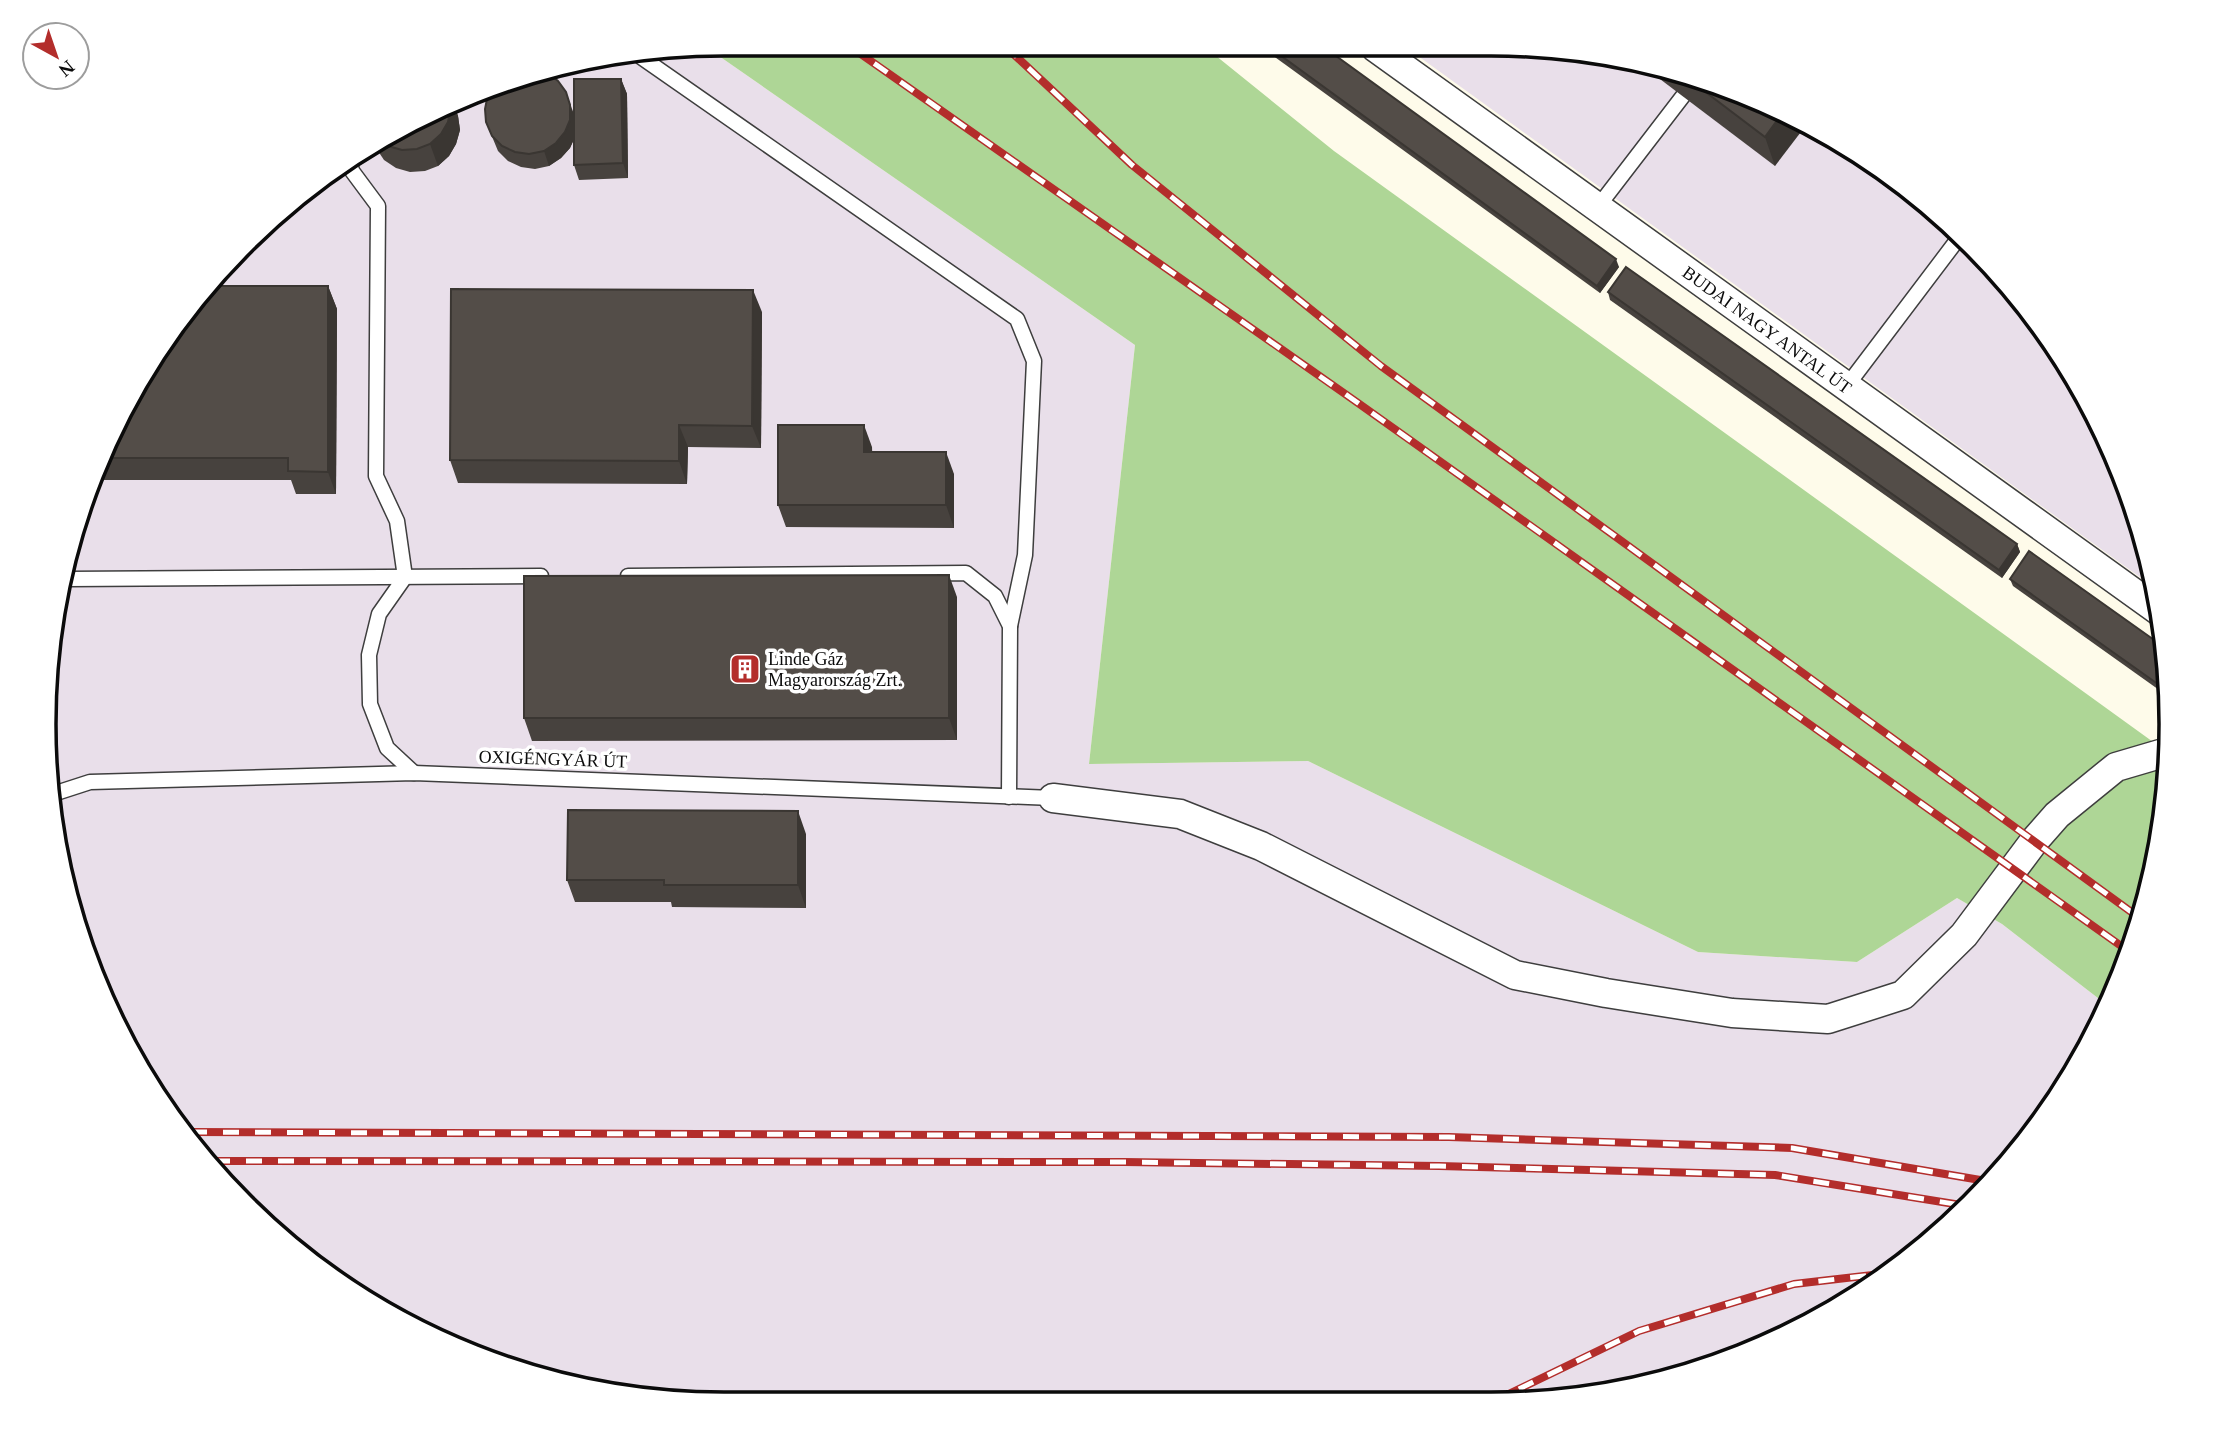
<svg xmlns="http://www.w3.org/2000/svg" width="2215" height="1448" viewBox="0 0 2215 1448" font-family="Georgia,serif">
	<rect width="100%" height="100%" fill="#fefbea"/>
	<g fill="#e9dfea">
		<polygon points="706,47 1135,345 1089,764 1308,761 1698,952 1857,962 1957,898 2002,924 2107,1005 2080,1064 2002,1173 1905,1264 1792,1334 1667,1381 1535,1403 635,1398 423,1334 275,1235 135,1064 57,857 45,679 95,464 185,310 346,159 506,80"/>
		<polygon points="1407,48 1580,50 1791,114 1940,213 2031,310 2101,423 2148,548 2155,588"/>
	</g>
	<polygon fill="#aed696" points="724,44 1205,47 1334,151 2167,752 2165,813 2135,943 2107,1005 2002,924 1957,898 1857,962 1698,952 1308,761 1089,764 1135,345 706,47"/>
	<g fill="none" stroke-linecap="round" stroke-linejoin="round">
		<g stroke="#3e3e3e" stroke-width="17">
			<g id="service">
				<polyline points="641,57 1017,319 1034,361 1025,555 1010,626"/>
				<polyline points="349,157 352,171 378,206 376,476 397,521 405,577 379,614 369,655 370,704 387,748 414,773"/>
				<polyline points="1597,208 1683,96"/>
				<polyline points="1846,387 1961,235"/>
				<polyline points="628,576 966,573 995,596 1010,626 1009,797"/>
				<polyline points="68,579 541,576"/>
				<polyline points="53,794 90,782 414,773 1053,798"/>
			</g>
		</g>
		<g stroke="#3e3e3e" stroke-width="31">
			<g id="minor">
				<polyline points="1376,48 2159,611"/>
				<polyline points="1053,798 1180,814 1261,846 1515,975 1606,993 1732,1013 1828,1019 1903,995 1964,935 2035,840 2057,815 2116,767 2167,752"/>
			</g>
		</g>
		<use href="#service" stroke="#fff" stroke-width="14"/>
		<use href="#minor" stroke="#fff" stroke-width="28"/>
		<g stroke="#b32d2b" stroke-width="8">
			<g id="rail">
				<polyline points="848,45 1358,403 2131,953"/>
				<polyline points="1005,46 1132,165 1381,366 2141,919"/>
				<polyline points="191,1132 1449,1137 1792,1148 1992,1182"/>
				<polyline points="214,1161 1124,1162 1439,1166 1775,1175 1967,1206"/>
				<polyline points="1490,1403 1639,1331 1794,1284 1890,1273"/>
			</g>
		</g>
		<use href="#rail" stroke="#fff" stroke-width="5" stroke-dasharray="16" stroke-linecap="butt"/>
	</g>
	<g fill="#47423e">
		<polygon points="1261,47 1325,48 1619,267 1600,293"/>
		<polygon points="1648,70 1792,114 1775,166"/>
		<polygon points="621,79 627,94 628,178 579,180 574,165 574,139 570,148 561,158 549,166 535,169 521,167 508,161 498,151 486,122 574,114"/>
		<polygon points="454,105 458,116 460,130 456,144 449,156 438,166 425,171 410,172 396,168 384,160 376,148 375,144"/>
		<polygon points="328,286 337,309 336,494 296,494 291,480 92,480 95,464 185,310"/>
		<polygon points="1608,292 2017,544 2020,552 2002,578 1610,300"/>
		<polygon points="762,312 761,448 688,447 687,484 458,483 450,460"/>
		<polygon points="872,447 872,452 954,474 954,528 786,527 778,505"/>
		<polygon points="2010,579 2170,680 2169,697 2013,586"/>
		<polygon points="957,597 957,740 532,741 524,718"/>
		<polygon points="806,834 806,908 672,907 671,902 575,902 567,880"/>
	</g>
	<g fill="#3a3632">
		<polygon points="621,79 627,94 628,178 623,163"/>
		<polygon points="566,92 576,120 576,135 570,148 561,158 549,166 544,151"/>
		<polygon points="454,105 458,116 460,130 456,144 449,156 438,166 430,144 451,107"/>
		<polygon points="1784,111 1792,114 1807,124 1775,166 1765,137"/>
		<polygon points="1616,259 1619,267 1600,293 1597,286"/>
		<polygon points="328,286 337,309 336,494 328,472"/>
		<polygon points="753,290 762,312 761,448 752,426"/>
		<polygon points="679,425 688,447 687,484 679,461"/>
		<polygon points="864,425 872,447 873,475 864,452"/>
		<polygon points="946,452 954,474 954,528 946,505"/>
		<polygon points="2017,544 2020,552 2002,578 1999,570"/>
		<polygon points="949,575 957,597 957,740 949,718"/>
		<polygon points="798,811 806,834 806,908 798,885"/>
	</g>
	<g fill="#534d48" stroke="#3a3632" stroke-width="2">
		<polygon points="1269,47 1325,48 1616,259 1597,286"/>
		<polygon points="548,73 558,81 566,92 570,105 570,120 565,132 556,143 544,151 529,154 515,152 502,146 492,136 486,122 485,109 488,94 493,86 506,80"/>
		<polygon points="574,79 621,79 623,163 574,165"/>
		<polygon points="1695,84 1784,111 1765,137"/>
		<polygon points="451,107 448,122 441,134 430,144 417,149 402,150 388,146 382,141"/>
		<polygon points="1626,267 2017,544 1999,570 1608,292"/>
		<polygon points="210,286 328,286 328,472 288,471 288,458 99,458 185,310"/>
		<polygon points="451,289 753,290 752,426 679,425 679,461 450,460"/>
		<polygon points="778,425 864,425 864,452 946,452 946,505 778,505"/>
		<polygon points="2029,551 2164,647 2170,680 2169,692 2010,579"/>
		<polygon points="949,575 949,718 524,718 524,576"/>
		<polygon points="568,810 798,811 798,885 664,885 664,880 567,880"/>
	</g>
	<defs>
		<g id="building-square" transform="scale(1.575)"><rect x="-9" y="-9" width="18" height="18" rx="4" fill="#b32d2b" stroke="#fff"/><path d="M-4-6H4V6H1V3H-1V6H-4ZM-2.5-4.3h1.7v1.8h-1.7ZM.8-4.3h1.7v1.8H.8ZM-2.5-1h1.7V.8h-1.7ZM.8-1h1.7V.8H.8Z" fill="#fff"/></g>
	</defs>
	<g fill-rule="evenodd">
		<use href="#building-square" x="745" y="669"/>
	</g>
	<g text-anchor="middle" dominant-baseline="central" stroke-width="7" stroke-linejoin="round" paint-order="stroke">
		<g font-size="18" fill="#0b0b0b" stroke="#fff">
			<text transform="translate(1767 330) rotate(36)">BUDAI NAGY ANTAL ÚT</text>
			<text transform="translate(553 759) rotate(2)">OXIGÉNGYÁR ÚT</text>
		</g>
		<g font-size="18" fill="#0b0b0b" stroke="#fff" text-anchor="start">
			<text x="768" y="659">Linde Gáz<tspan x="768" dy="21">Magyarország Zrt.</tspan></text>
		</g>
	</g>
	<path d="M0 0H2215V1448H0ZM724 56H1491A668 668 0 0 1 2159 724V724A668 668 0 0 1 1491 1392H724A668 668 0 0 1 56 724V724A668 668 0 0 1 724 56Z" fill="#fff" fill-rule="evenodd"/>
	<path fill="none" stroke="#0b0b0b" stroke-width="3.5" d="M724 56H1491A668 668 0 0 1 2159 724V724A668 668 0 0 1 1491 1392H724A668 668 0 0 1 56 724V724A668 668 0 0 1 724 56Z"/>
	<g transform="translate(56 56) rotate(140)"><circle r="33" fill="#ffffff" stroke="#9d9d9d" stroke-width="2"/>
	<path d="M0-5L12 26L0 18L-12 26Z" fill="#b32d2b"/>
	<text y="-10" font-size="19" font-weight="bold" text-anchor="middle" fill="#0b0b0b">N</text>
	</g>
</svg>
